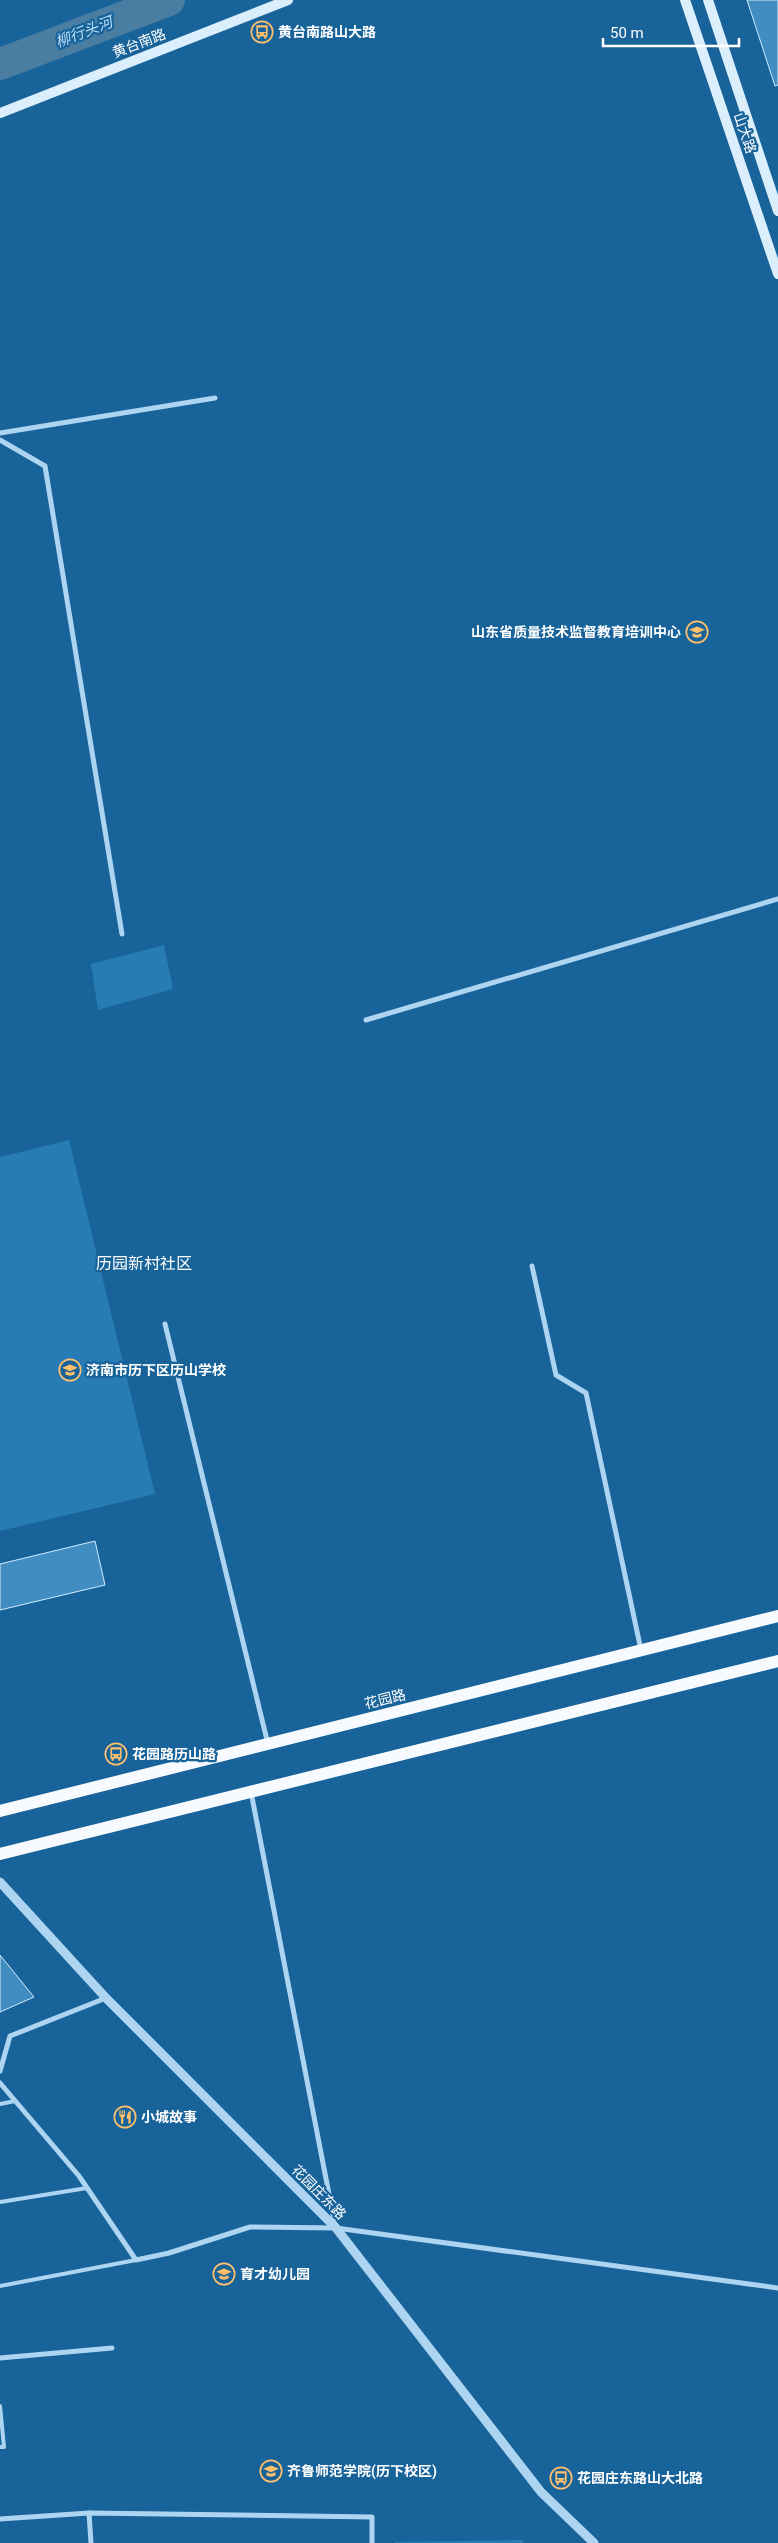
<svg xmlns="http://www.w3.org/2000/svg" width="778" height="2543" viewBox="0 0 778 2543" font-family="Roboto,'Noto Sans SC',sans-serif">
	<rect width="100%" height="100%" fill="#186399"/>
	<g fill="#287cb5">
		<polygon points="164,945 173,989 98,1010 91,964"/>
		<polygon points="69,1140 155,1494 0,1531 0,1157"/>
		<polygon points="523,2540 523,2543 395,2543 395,2542"/>
	</g>
	<g fill="none" stroke-linecap="round" stroke-linejoin="round">
		<polyline stroke="#4a7da2" stroke-width="32" points="0,64 169,0"/>
	</g>
	<g fill="#418cc0" stroke="#d4ecfc">
		<polygon points="747,0 778,0 778,85 775,86"/>
		<polygon points="95,1541 105,1585 0,1610 0,1564"/>
		<polygon points="0,1955 34,1997 0,2012"/>
	</g>
	<g fill="none" stroke-linecap="round" stroke-linejoin="round">
		<g stroke="#add5f1" stroke-width="4">
			<polyline points="0,2104 15,2101"/>
			<polyline points="0,2202 87,2188"/>
			<polyline points="0,2286 136,2260"/>
			<polyline points="0,2406 4,2447 0,2447"/>
		</g>
		<g stroke="#add5f1" stroke-width="5">
			<polyline points="0,433 215,398"/>
			<polyline points="0,440 45,466 122,934"/>
			<polyline points="366,1020 778,899"/>
			<polyline points="532,1266 556,1375 586,1393 641,1650"/>
			<polyline points="165,1324 268,1744"/>
			<polyline points="251,1792 335,2225"/>
			<polyline points="0,2071 10,2036 106,1998"/>
			<polyline points="0,2083 79,2176 136,2260 169,2253 250,2227 336,2228 778,2288"/>
			<polyline points="0,2358 112,2348"/>
			<polyline points="89,2513 91,2543"/>
			<polyline points="0,2519 89,2513 372,2517 372,2543"/>
		</g>
		<polyline stroke="#add5f1" stroke-width="9" points="0,1882 106,1998 336,2228 541,2492 594,2543"/>
		<g stroke="#dbeefc" stroke-width="10">
			<polyline points="685,0 778,274"/>
			<polyline points="708,0 778,211"/>
			<polyline points="0,113 288,0"/>
		</g>
		<g stroke="#f7fbff" stroke-width="12">
			<polyline points="0,1811 778,1616"/>
			<polyline points="0,1854 778,1661"/>
		</g>
	</g>
	<defs>
		<g id="bus-ring" transform="scale(1.125)"><circle r="9.5" fill="#186399" stroke="#ffc06d" stroke-width="1.5"/><path d="M-5-6H5V4H4V6H2V4H-2V6H-4V4H-5ZM-3.5-4V0h7V-4ZM-3.5 1.2v1.5H-2V1.2ZM2 1.2v1.5H3.5V1.2Z" fill="#ffc06d"/></g>
		<g id="school-ring" transform="scale(1.125)"><circle r="9.5" fill="#186399" stroke="#ffc06d" stroke-width="1.5"/><path d="M0-5L7-2L0 1L-7-2ZM-4 1L0 2.5L4 1V4Q0 6-4 4Z" fill="#ffc06d"/></g>
		<g id="restaurant-ring" transform="scale(1.125)"><circle r="9.5" fill="#186399" stroke="#ffc06d" stroke-width="1.5"/><path d="M-5-6h1v4h1v-4h1v4h1v-4h1v5L-1.5 .5V6h-2V.5L-5-1ZM5-6V6H3V1.5H1.5Q1.5-4 5-6Z" fill="#ffc06d"/></g>
		<g id="university-ring" transform="scale(1.125)"><circle r="9.5" fill="#186399" stroke="#ffc06d" stroke-width="1.5"/><path d="M0-5L7-2L0 1L-7-2ZM-4 1L0 2.5L4 1V4Q0 6-4 4Z" fill="#ffc06d"/></g>
	</defs>
	<g fill-rule="evenodd">
		<use href="#bus-ring" x="262" y="32"/>
		<use href="#school-ring" x="697" y="632"/>
		<use href="#school-ring" x="70" y="1370"/>
		<use href="#bus-ring" x="116" y="1754"/>
		<use href="#restaurant-ring" x="125" y="2117"/>
		<use href="#school-ring" x="224" y="2274"/>
		<use href="#university-ring" x="271" y="2471"/>
		<use href="#bus-ring" x="561" y="2478"/>
	</g>
	<g text-anchor="middle" dominant-baseline="central" stroke-width="4.5" stroke-linejoin="round" paint-order="stroke">
		<g font-size="14" font-weight="bold" fill="#fff" stroke="#186399" text-anchor="start">
			<text x="278" y="32">黄台南路山大路</text>
			<text x="681" y="632" text-anchor="end">山东省质量技术监督教育培训中心</text>
			<text x="86" y="1370">济南市历下区历山学校</text>
			<text x="132" y="1754">花园路历山路</text>
			<text x="141" y="2117">小城故事</text>
			<text x="240" y="2274">育才幼儿园</text>
			<text x="287" y="2471">齐鲁师范学院(历下校区)</text>
			<text x="577" y="2478">花园庄东路山大北路</text>
		</g>
		<g font-size="14" fill="#fff" stroke="#186399">
			<text transform="translate(139 43) rotate(-21)">黄台南路</text>
			<text transform="translate(745 133) rotate(71)">山大路</text>
			<text transform="translate(385 1699) rotate(-14)">花园路</text>
			<text transform="translate(319 2192) rotate(45)">花园庄东路</text>
		</g>
		<g font-size="15" font-style="italic" fill="#badff8" stroke="#186399">
			<text transform="translate(84 32) rotate(-21)">柳行头河</text>
		</g>
		<g font-size="16" fill="#fff" stroke="#186399">
			<text x="144" y="1263">历园新村社区</text>
		</g>
	</g>
	<path d="M603 38v8h136v-8" fill="none" stroke="#ffffff" stroke-width="2.5"/>
	<text x="610" y="38" font-size="15" fill="#ffffff" stroke="#186399" stroke-width="4" paint-order="stroke">50 m</text>
</svg>
